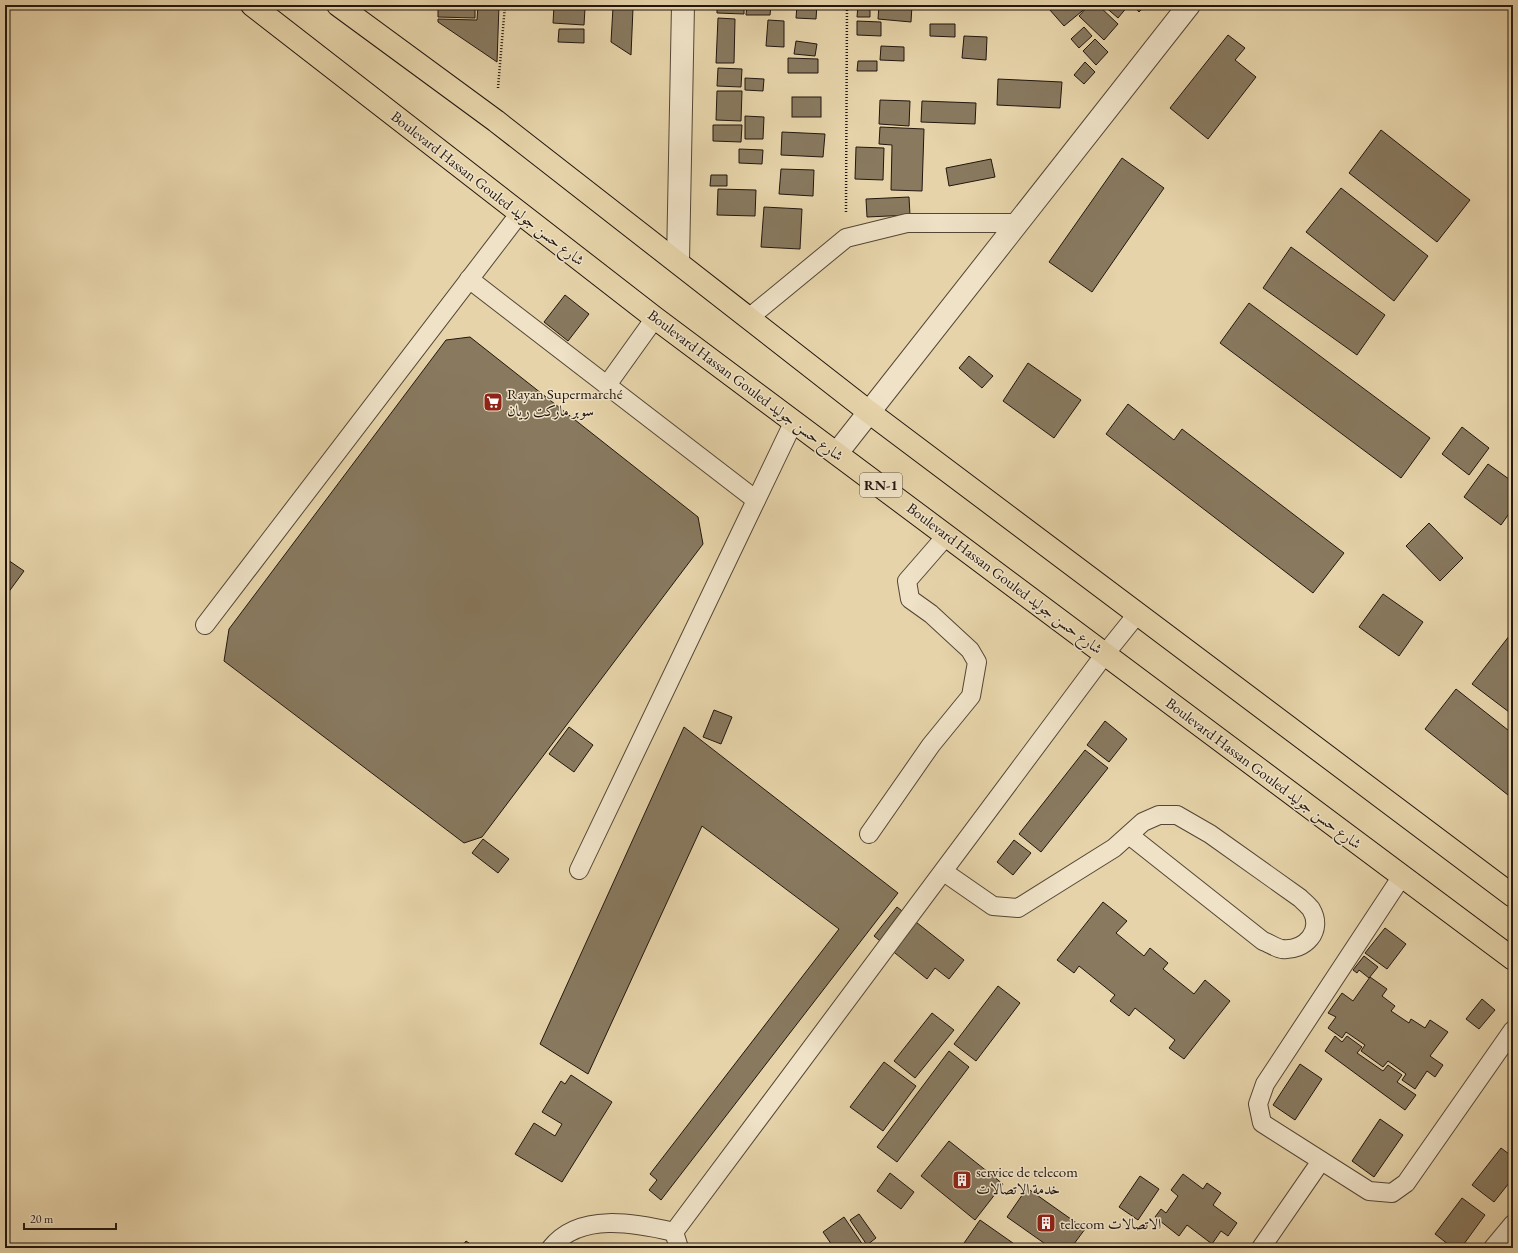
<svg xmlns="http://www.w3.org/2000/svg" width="1518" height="1253" viewBox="0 0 1518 1253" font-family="'EB Garamond',Amiri,serif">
	<rect width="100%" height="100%" fill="#e6d3a9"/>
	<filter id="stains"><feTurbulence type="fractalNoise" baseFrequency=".005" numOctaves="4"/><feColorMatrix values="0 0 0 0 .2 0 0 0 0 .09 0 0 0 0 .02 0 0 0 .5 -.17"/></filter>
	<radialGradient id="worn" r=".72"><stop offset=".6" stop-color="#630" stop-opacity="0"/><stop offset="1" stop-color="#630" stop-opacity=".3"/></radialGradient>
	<g fill="#88795f" stroke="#23170e">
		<polygon points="438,5 475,5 475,18 438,17"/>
		<polygon points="478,5 499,5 497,62 438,22 438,19 477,20"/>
		<polygon points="717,5 744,5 744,14 717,13"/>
		<polygon points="747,5 771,5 770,15 746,15"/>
		<polygon points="797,5 817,5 816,19 796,18"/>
		<polygon points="858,5 870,5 870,17 857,17"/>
		<polygon points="879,5 912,5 911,22 878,19"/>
		<polygon points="935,5 953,5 953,8"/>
		<polygon points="1053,5 1085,5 1087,7 1064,26 1049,9"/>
		<polygon points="1089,5 1098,5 1118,24 1104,40 1079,16"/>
		<polygon points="1103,5 1127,5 1128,6 1118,18"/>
		<polygon points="1133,5 1146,5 1139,12"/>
		<polygon points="554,6 585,8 584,25 553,23"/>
		<polygon points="613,7 633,8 631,55 611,42"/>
		<polygon points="718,18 735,19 734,63 716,63"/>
		<polygon points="768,20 784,21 784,47 766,46"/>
		<polygon points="857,21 881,22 881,36 857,35"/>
		<polygon points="930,24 955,24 955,37 930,36"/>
		<polygon points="1084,27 1092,36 1079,48 1071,39"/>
		<polygon points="559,29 584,29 584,43 558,42"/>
		<polygon points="1228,35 1245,48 1235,60 1256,77 1208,139 1170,108"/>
		<polygon points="964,36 987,37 986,60 962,58"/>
		<polygon points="1095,39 1108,52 1096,65 1083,51"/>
		<polygon points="796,41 817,44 815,56 794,54"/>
		<polygon points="881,46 904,47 904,61 880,60"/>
		<polygon points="788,58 818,59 818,73 788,73"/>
		<polygon points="858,61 877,61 877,71 857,71"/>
		<polygon points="1085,62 1095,72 1084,84 1074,75"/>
		<polygon points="718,68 742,69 741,87 717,86"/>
		<polygon points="745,78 764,79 763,91 745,90"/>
		<polygon points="998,79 1062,82 1060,108 997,105"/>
		<polygon points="717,91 742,91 741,121 716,120"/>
		<rect x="792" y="97" width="29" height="20"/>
		<polygon points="880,100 910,101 909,126 879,124"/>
		<polygon points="922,101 976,103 975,124 921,122"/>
		<polygon points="745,116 764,117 763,139 745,139"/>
		<polygon points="713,125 742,125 741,142 713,141"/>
		<polygon points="880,127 924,129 922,191 891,190 892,145 879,144"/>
		<polygon points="1381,130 1470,200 1437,242 1349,173"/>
		<polygon points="782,132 825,134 823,157 781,155"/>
		<polygon points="856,147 884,148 883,180 855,179"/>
		<polygon points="739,149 763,150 762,164 739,163"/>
		<polygon points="1122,158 1164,188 1092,292 1049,262"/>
		<polygon points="991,159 995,177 949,186 946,168"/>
		<polygon points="781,169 814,170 813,196 779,194"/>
		<polygon points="711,175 727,175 727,186 710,186"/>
		<polygon points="1341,188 1428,256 1394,301 1306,232"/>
		<polygon points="718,189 756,190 755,216 717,215"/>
		<polygon points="909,197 910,215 867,217 866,199"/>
		<polygon points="764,207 802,209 800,249 761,247"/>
		<polygon points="1291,247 1385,315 1357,355 1263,288"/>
		<polygon points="565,295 589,314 568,341 544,322"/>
		<polygon points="1249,303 1430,438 1401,478 1220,343"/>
		<polygon points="470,337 698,517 703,544 482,837 464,843 224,661 229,629 446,340"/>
		<polygon points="969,356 993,376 982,388 959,368"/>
		<polygon points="1028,363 1081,400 1054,438 1003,401"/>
		<polygon points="1128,404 1174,440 1182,429 1344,553 1313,593 1106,434"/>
		<polygon points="1462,427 1489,448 1469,475 1442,454"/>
		<polygon points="1488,464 1513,482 1513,508 1501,525 1464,497"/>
		<polygon points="1429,523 1463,558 1440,581 1406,546"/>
		<polygon points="5,558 24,571 5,597"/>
		<polygon points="1383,594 1423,622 1399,656 1359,627"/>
		<polygon points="1513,631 1513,715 1472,684"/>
		<polygon points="1456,689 1513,734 1513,799 1425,729"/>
		<polygon points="714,710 732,717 721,744 703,737"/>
		<polygon points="1105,721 1127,739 1109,762 1087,745"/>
		<polygon points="569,727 593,745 574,772 549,754"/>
		<polygon points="684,727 898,893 661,1200 649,1190 657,1180 650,1174 839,929 702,826 588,1074 540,1044"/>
		<polygon points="1085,750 1108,768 1041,852 1019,834"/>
		<polygon points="483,839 509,859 498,873 472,853"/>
		<polygon points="1014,840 1031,853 1013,875 997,862"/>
		<polygon points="1103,902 1127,921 1116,933 1144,956 1150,948 1168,963 1163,969 1194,994 1205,980 1230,1001 1184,1059 1169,1048 1175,1040 1135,1008 1129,1016 1110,1001 1115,995 1079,966 1074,973 1057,960"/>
		<polygon points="897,907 964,960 949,979 935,968 927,979 874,936"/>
		<polygon points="1385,928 1406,944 1387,969 1365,953"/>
		<polygon points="1364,956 1378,967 1369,978 1359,970 1357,973 1353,970"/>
		<polygon points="1370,977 1387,989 1382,996 1395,1006 1391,1011 1409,1023 1411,1019 1425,1028 1430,1020 1448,1032 1430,1056 1443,1065 1435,1077 1427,1071 1415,1089 1402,1080 1406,1074 1388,1061 1383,1067 1361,1051 1365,1045 1346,1032 1342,1038 1328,1028 1336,1017 1328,1013 1342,993 1353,1001"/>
		<polygon points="998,986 1020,1003 976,1061 954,1044"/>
		<polygon points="1482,999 1495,1010 1479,1029 1466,1019"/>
		<polygon points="932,1013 954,1030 915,1078 894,1061"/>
		<polygon points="1335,1036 1342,1042 1347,1036 1362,1047 1357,1053 1383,1071 1388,1065 1402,1075 1397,1082 1416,1095 1405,1110 1325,1051"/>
		<polygon points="949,1051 969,1067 897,1162 877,1147"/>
		<polygon points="884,1062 916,1086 883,1131 850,1107"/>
		<polygon points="1300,1064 1322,1079 1295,1120 1273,1105"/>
		<polygon points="571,1075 612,1102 562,1182 515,1154 534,1123 555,1136 562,1124 542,1112 561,1081 565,1084"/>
		<polygon points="1380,1119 1403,1135 1374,1177 1352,1161"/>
		<polygon points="949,1141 1003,1184 975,1220 921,1176"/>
		<polygon points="1501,1148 1513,1157 1513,1178 1494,1202 1472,1185"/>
		<polygon points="890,1173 914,1192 901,1209 877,1191"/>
		<polygon points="1183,1174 1203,1189 1207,1183 1221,1193 1213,1205 1237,1223 1228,1236 1221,1231 1212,1244 1187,1225 1179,1236 1155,1217 1161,1209 1166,1213 1178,1196 1171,1190"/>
		<polygon points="1140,1176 1159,1189 1138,1220 1119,1207"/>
		<polygon points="1027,1188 1085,1229 1071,1248 1051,1248 1007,1217"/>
		<polygon points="1462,1198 1485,1215 1461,1248 1453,1248 1435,1234"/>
		<polygon points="859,1214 876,1238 867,1245 850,1220"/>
		<polygon points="844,1217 865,1248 834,1248 823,1232"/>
		<polygon points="980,1220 1020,1248 965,1248 962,1246"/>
		<polygon points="466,1241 476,1248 461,1248"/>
	</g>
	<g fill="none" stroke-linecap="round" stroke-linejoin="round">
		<g stroke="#544635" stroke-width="20">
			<g id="service">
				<polyline points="469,279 756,500"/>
				<polyline points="750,317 846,238 907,223 1017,223"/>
				<polyline points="607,385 655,318"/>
				<polyline points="205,625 520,213"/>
				<polyline points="869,834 931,745 971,696 977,662 970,650 931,614 910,599 907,581 947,535"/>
				<polyline points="579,870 794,421"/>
				<path d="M944 872 993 906 1018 908 1114 848 1143 822 1159 815H1177L1210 834 1300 898C1304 902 1308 905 1311 909 1324 931 1305 951 1282 949 1276 948 1269 943 1263 941L1129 835"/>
				<polyline points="1402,876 1265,1084 1258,1104 1262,1123 1369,1191 1392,1193 1406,1183 1513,1030"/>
				<polyline points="674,1232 1105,654 1138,613"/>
				<polyline points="674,1232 679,1248"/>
				<path d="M551 1248C579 1212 635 1223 674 1232"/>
				<polyline points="1261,1248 1321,1161"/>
				<polyline points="1493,1248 1513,1224"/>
			</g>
		</g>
		<g stroke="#544635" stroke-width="24">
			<g id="minor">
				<polyline points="678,261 683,5"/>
				<polyline points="837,453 1189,5"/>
			</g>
		</g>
		<g stroke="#23170e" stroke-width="24">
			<g id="primary">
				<polyline points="252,5 655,318 1513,959"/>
				<polyline points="338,5 496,121 869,412 1513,896"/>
			</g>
		</g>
		<g stroke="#23170e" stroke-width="2.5" stroke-dasharray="1 2" stroke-linecap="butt">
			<polyline points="498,88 505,5"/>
			<polyline points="846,212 847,5"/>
		</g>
		<use href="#service" stroke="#efe2c7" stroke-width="18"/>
		<use href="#minor" stroke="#efe2c7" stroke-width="22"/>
		<use href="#primary" stroke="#e6d3a9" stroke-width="22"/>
	</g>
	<defs>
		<g id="supermarket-square" transform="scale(1)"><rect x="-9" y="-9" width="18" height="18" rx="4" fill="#8f2418" stroke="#efe2c7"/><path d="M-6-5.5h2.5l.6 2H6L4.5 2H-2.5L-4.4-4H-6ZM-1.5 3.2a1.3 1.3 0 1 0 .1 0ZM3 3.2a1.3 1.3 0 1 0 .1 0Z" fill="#fff"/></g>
		<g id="building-square" transform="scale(1)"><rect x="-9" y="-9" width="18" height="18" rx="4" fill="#8f2418" stroke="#efe2c7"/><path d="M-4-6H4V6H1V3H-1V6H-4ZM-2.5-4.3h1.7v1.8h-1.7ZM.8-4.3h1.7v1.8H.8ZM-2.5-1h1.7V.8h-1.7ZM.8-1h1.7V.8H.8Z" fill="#fff"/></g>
	</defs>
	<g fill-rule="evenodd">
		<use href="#supermarket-square" x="493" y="402"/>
		<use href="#building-square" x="962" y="1180"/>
		<use href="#building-square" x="1046" y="1223"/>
	</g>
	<g text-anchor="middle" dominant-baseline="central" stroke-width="3" stroke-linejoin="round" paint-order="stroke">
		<rect fill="#efe2c7" stroke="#605446" stroke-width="1" x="860" y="473" width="42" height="24" rx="3"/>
		<g font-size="14" font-weight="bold" fill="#23170e">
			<text x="881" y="485">RN-1</text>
		</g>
		<g font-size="15" fill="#23170e" stroke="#efe2c7">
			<text transform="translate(488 188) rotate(38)">Boulevard Hassan Gouled شارع حسن جوليد</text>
			<text transform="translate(746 385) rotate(37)">Boulevard Hassan Gouled شارع حسن جوليد</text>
			<text transform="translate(1005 578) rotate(37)">Boulevard Hassan Gouled شارع حسن جوليد</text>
			<text transform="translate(1264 773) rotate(37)">Boulevard Hassan Gouled شارع حسن جوليد</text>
		</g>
		<g font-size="15" fill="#23170e" stroke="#efe2c7" text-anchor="start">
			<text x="507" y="393">Rayan Supermarché<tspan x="507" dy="17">سوبر ماركت ريان</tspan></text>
			<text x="976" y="1171">service de telecom<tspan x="976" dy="17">خدمة الاتصالات</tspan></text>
			<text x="1060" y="1223">telecom الاتصالات</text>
		</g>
	</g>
	<rect width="1518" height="1253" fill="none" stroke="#e6d3a9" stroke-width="20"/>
	<rect x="6" y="6" width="1506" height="1241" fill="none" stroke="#23170e" stroke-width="2"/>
	<rect x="10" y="10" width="1498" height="1233" fill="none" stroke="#23170e"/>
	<path d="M24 1223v6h92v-6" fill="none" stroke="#23170e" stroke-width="2"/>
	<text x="30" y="1223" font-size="12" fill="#23170e" stroke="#efe2c7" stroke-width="3" paint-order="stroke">20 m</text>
	<rect width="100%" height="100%" filter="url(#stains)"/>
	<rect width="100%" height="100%" fill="url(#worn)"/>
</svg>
